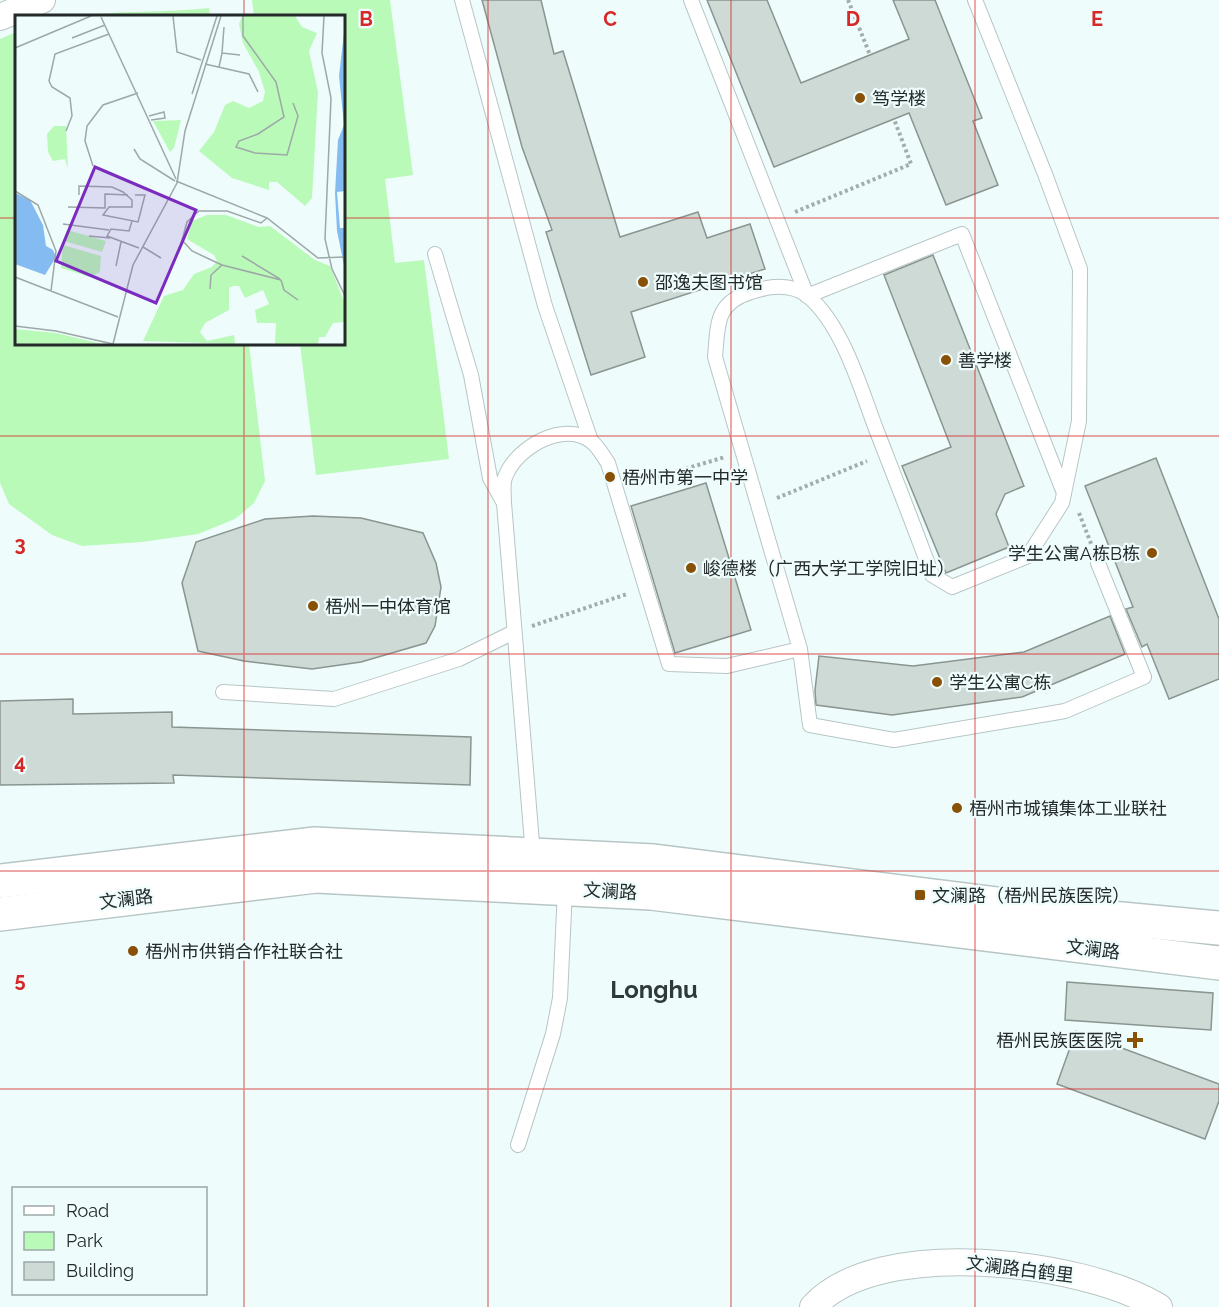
<svg xmlns="http://www.w3.org/2000/svg" width="1219" height="1307" viewBox="0 0 1219 1307" font-family="Raleway,'Noto Sans SC',sans-serif">
	<rect width="100%" height="100%" fill="#eefcfc"/>
	<g fill="#bafab8">
		<polygon points="252,0 390,0 413,175 385,179 395,263 424,260 449,459 316,475 300,344 344,344 344,16 254,16"/>
		<path d="M209 8 210 16H76C121 10 165 13 209 8Z"/>
		<polygon points="16,32 16,344 249,344 265,481 254,503 235,519 198,534 142,542 82,546 52,535 9,504 0,483 0,39"/>
	</g>
	<g fill="#cedad5" stroke="#8a9590" stroke-width="1.5">
		<polygon points="482,0 541,0 554,54 563,51 620,237 698,212 707,238 750,224 765,269 631,312 645,357 591,375 546,232 552,230 522,147"/>
		<polygon points="707,0 767,0 801,83 909,39 893,0 935,0 982,118 973,121 998,185 946,205 909,113 774,167"/>
		<polygon points="933,255 1024,486 1005,494 996,514 1009,547 946,573 902,466 951,447 884,275"/>
		<polygon points="1156,458 1219,619 1219,679 1169,699 1147,644 1142,647 1126,609 1133,607 1085,486"/>
		<polygon points="706,483 751,630 675,653 631,506"/>
		<polygon points="313,516 361,518 423,533 436,563 441,587 435,626 426,643 361,662 312,669 244,661 198,651 182,583 196,542 265,519"/>
		<polygon points="1110,616 1125,654 1022,697 892,715 816,705 815,690 819,656 913,666 1024,652"/>
		<polygon points="73,699 73,714 172,712 172,727 471,737 470,785 173,775 174,783 0,785 0,701"/>
		<polygon points="1067,982 1213,993 1211,1030 1065,1020"/>
		<polygon points="1076,1031 1219,1084 1219,1101 1205,1139 1057,1084"/>
	</g>
	<g fill="none" stroke-linecap="round" stroke-linejoin="round">
		<g stroke="#b8c5c5" stroke-width="16">
			<g id="service">
				<polyline points="462,0 545,306 591,441"/>
				<polyline points="691,0 807,296 962,234 1064,493"/>
				<path d="M975 0 1045 174 1080 269 1079 421 1062 503 1028 556 952 587 932 575C914 526 895 478 876 429 860 387 843 326 808 296 791 283 769 286 751 292 715 303 718 325 715 357L800 649 810 725 894 740 1065 711 1144 677 1098 563"/>
				<polyline points="435,254 471,375 490,478 504,503"/>
				<polyline points="223,692 334,699 459,659 514,632"/>
				<path d="M533 855 504 503C504 494 502 482 506 475 517 448 563 420 591 441 598 446 603 456 608 463L669 664 727 666 800 649"/>
				<polyline points="518,1145 553,1034 560,998 565,889"/>
			</g>
		</g>
		<g stroke="#b8c5c5" stroke-width="28">
			<g id="minor">
				<polyline points="0,17 42,0"/>
				<path d="M813 1307C877 1235 1084 1261 1159 1307"/>
			</g>
		</g>
		<g stroke="#b8c5c5" stroke-width="36">
			<g id="secondary">
				<polyline points="0,881 315,844 654,861 1100,917 1219,928"/>
				<polyline points="0,914 316,876 651,893 1219,963"/>
			</g>
		</g>
		<g stroke="#a2adad" stroke-width="4" stroke-dasharray="3 3" stroke-linecap="butt">
			<polyline points="848,0 870,55"/>
			<polyline points="795,212 911,164 894,119"/>
			<polyline points="634,484 725,457"/>
			<polyline points="777,498 867,461"/>
			<polyline points="1079,513 1092,546"/>
			<polyline points="532,626 627,594"/>
		</g>
		<use href="#service" stroke="#fff" stroke-width="14"/>
		<use href="#minor" stroke="#fff" stroke-width="26"/>
		<use href="#secondary" stroke="#fff" stroke-width="33"/>
	</g>
	<path fill="none" stroke="#d62828" stroke-width="1.5" stroke-opacity="0.55" d="M244 0V16M488 0V1307M731 0V1307M975 0V1307M0 218H16M344 218H1219M244 344V1307M0 436H1219M0 654H1219M0 871H1219M0 1089H1219"/>
	<g fill="#895105" stroke="#eefcfc" stroke-width="2">
		<circle cx="860" cy="98" r="6"/>
		<circle cx="643" cy="282" r="6"/>
		<circle cx="946" cy="360" r="6"/>
		<circle cx="610" cy="477" r="6"/>
		<circle cx="1152" cy="553" r="6"/>
		<circle cx="691" cy="568" r="6"/>
		<circle cx="313" cy="606" r="6"/>
		<circle cx="937" cy="682" r="6"/>
		<circle cx="957" cy="808" r="6"/>
		<rect x="914" y="889" width="12" height="12" rx="3"/>
		<circle cx="133" cy="951" r="6"/>
		<path d="M1132 1031h6v6h6v6h-6v6h-6v-6h-6v-6h6z"/>
	</g>
	<g text-anchor="middle" dominant-baseline="central" stroke-width="4.5" stroke-linejoin="round" paint-order="stroke">
		<g font-size="18" fill="#242929" stroke="#eefcfc" text-anchor="start">
			<text x="872" y="98">笃学楼</text>
			<text x="655" y="282">邵逸夫图书馆</text>
			<text x="958" y="360">善学楼</text>
			<text x="622" y="477">梧州市第一中学</text>
			<text x="1140" y="553" text-anchor="end">学生公寓A栋B栋</text>
			<text x="703" y="568">峻德楼（广西大学工学院旧址）</text>
			<text x="325" y="606">梧州一中体育馆</text>
			<text x="949" y="682">学生公寓C栋</text>
			<text x="969" y="808">梧州市城镇集体工业联社</text>
			<text x="932" y="895">文澜路（梧州民族医院）</text>
			<text x="145" y="951">梧州市供销合作社联合社</text>
			<text x="1122" y="1040" text-anchor="end">梧州民族医医院</text>
		</g>
		<g font-size="18" fill="#242929" stroke="#eefcfc">
			<text transform="translate(610 891) rotate(3)">文澜路</text>
			<text transform="translate(126 899) rotate(-7)">文澜路</text>
			<text transform="translate(1093 949) rotate(7)">文澜路</text>
			<text transform="translate(1020 1269) rotate(7)">文澜路白鹤里</text>
		</g>
		<g font-size="24" font-weight="bold" fill="#2e3939" stroke="#eefcfc">
			<text x="654" y="989">Longhu</text>
		</g>
	</g>
	<g transform="translate(15 15)">
		<rect width="330" height="330" fill="#eefcfc"/>
		<path d="M227 1H280L287 12 302 18 294 36 303 77 297 183 290 191 262 167H254V175L217 163 184 136 199 117 210 90 218 86 234 93 248 86 250 77 244 57 228 28 224 9ZM166 105 159 133 155 137 138 106ZM39 111H51L53 154 50 144 38 146 33 137 32 119ZM192 200H211L244 212 255 211 300 245 315 251 329 286 330 307 318 308 310 322H304L303 329H260L261 308H242L240 295 254 289 248 275 230 283 224 271H218L214 273V295L190 308 185 317 192 326 219 320 220 329 128 326 149 281 168 275 179 259 197 252 202 246 199 240 172 224 177 206ZM52 215 91 226 87 237 49 226ZM48 230 86 241 85 257 75 262 46 253ZM0 314 41 318 87 329H0Z" fill="#bafab8"/>
		<path d="M330 9V176L322 177 325 213H330V255L322 216 320 178 323 125 329 110 324 61ZM0 178 15 185 28 210 31 231 38 235 41 242 30 260 0 249Z" fill="#84bcf1"/>
		<path fill="none" stroke="#9da8a8" stroke-width="1.5" d="M158 1 162 37 186 45M228 1V21L261 67 269 102 243 119 224 126 221 132 240 138 272 140 283 101 278 88M309 1 307 38 316 83 310 224 317 254 330 281M86 2 161 164M57 23 90 10M0 33 76 1M207 38 209 12M190 49 234 59 243 77M204 52 207 38 225 40M177 79 202 1M134 101 149 97 150 103 136 105M51 116 57 101 55 83 37 72 34 66 40 39 94 19M119 134 125 144 160 166M78 151 70 126 72 111 88 90 123 78M161 166 252 203 303 243 330 242M0 176 23 190 41 236 36 276M64 180V171L97 172 108 177 117 185V192H94L88 200 123 207 130 180H120M53 192 90 193V179L113 180M252 203 246 208 212 196H184L172 207 167 225 177 236 207 250 266 265M117 206 114 216 96 214 92 221 124 233M48 209 94 215M74 221 95 223M128 232 146 243M227 241 265 264M101 251 106 227M0 262 103 302M266 265 269 275 283 285M195 274 196 260 207 250M0 311 41 316 98 329 118 250 162 168 170 116 206 1"/>
		<path fill="#7b2cbf" fill-opacity="0.15" stroke="#7b2cbf" stroke-width="3" d="M80 152 181 195 141 288 41 246Z"/>
		<rect width="330" height="330" fill="none" stroke="#242929" stroke-width="3"/>
	</g>
	<g font-size="20" text-anchor="middle" font-weight="bold" fill="#d62828" stroke="#eefcfc" stroke-width="4.5" stroke-linejoin="round" paint-order="stroke">
		<text x="366" y="26">B</text>
		<text x="610" y="26">C</text>
		<text x="853" y="26">D</text>
		<text x="1097" y="26">E</text>
		<text x="20" y="551">3</text>
		<text x="20" y="769">4</text>
		<text x="20" y="987">5</text>
	</g>
	<rect x="12" y="1187" width="195" height="108" fill="#eefcfc" stroke="#9da8a8" stroke-width="1.5"/>
	<rect x="24" y="1206" width="30" height="9" fill="#ffffff" stroke="#9da8a8" stroke-width="1.5"/>
	<text x="66" y="1217" font-size="18" fill="#242929">Road</text>
	<rect x="24" y="1232" width="30" height="18" fill="#bafab8" stroke="#9da8a8" stroke-width="1.5"/>
	<text x="66" y="1247" font-size="18" fill="#242929">Park</text>
	<rect x="24" y="1262" width="30" height="18" fill="#cedad5" stroke="#9da8a8" stroke-width="1.5"/>
	<text x="66" y="1277" font-size="18" fill="#242929">Building</text>
</svg>
